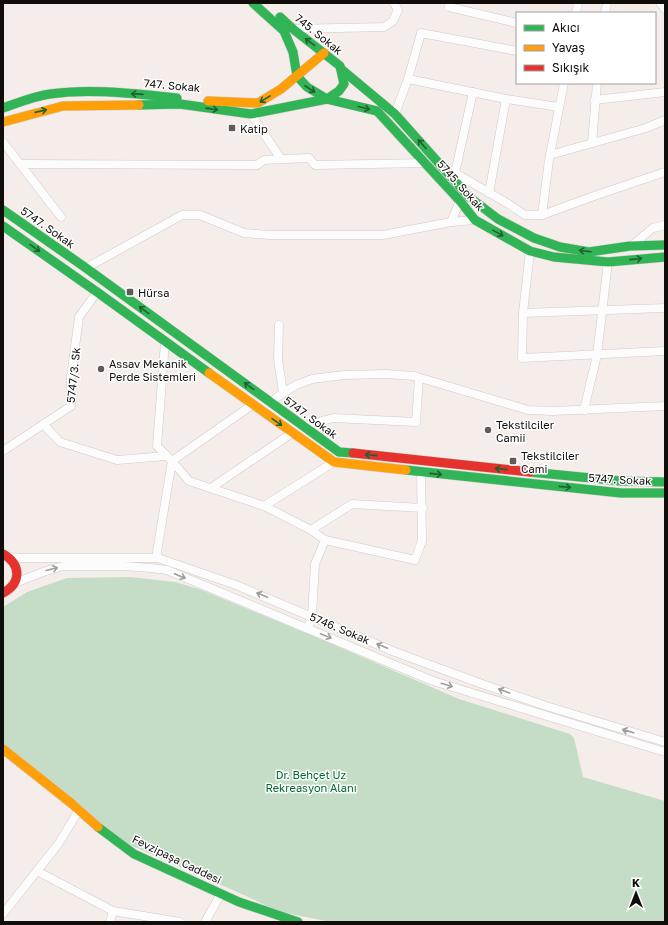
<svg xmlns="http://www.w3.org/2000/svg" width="668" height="925" viewBox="0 0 668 925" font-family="'Golos Text',sans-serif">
	<rect width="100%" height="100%" fill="#f4edea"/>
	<polygon fill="#c5ddc7" points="130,577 175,582 199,589 323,640 459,699 570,734 574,738 583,777 665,801 665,922 331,922 286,913 273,909 244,895 126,843 3,747 3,607 27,592 67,578"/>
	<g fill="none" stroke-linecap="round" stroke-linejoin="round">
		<g stroke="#d0cac8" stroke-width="9">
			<g id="street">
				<polyline points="660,3 665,9"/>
				<polyline points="449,7 517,23"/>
				<polyline points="576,13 578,3"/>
				<polyline points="605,13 607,3"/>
				<polyline points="293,29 384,27 393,21 398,10 394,3"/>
				<polyline points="408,79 506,99 559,107"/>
				<polyline points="595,100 665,92"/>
				<polyline points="251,114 281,159"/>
				<polyline points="395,114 408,79 421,33 517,51"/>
				<polyline points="3,142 61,217"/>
				<polyline points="592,143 597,83"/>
				<polyline points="550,155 646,128 665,120"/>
				<polyline points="20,164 257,165 264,160 309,158 315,165 425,163"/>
				<polyline points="455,173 473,92"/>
				<polyline points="451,176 455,173 507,203 525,215 542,215 549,160 564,83"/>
				<polyline points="489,193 506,99"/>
				<polyline points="542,215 597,195 665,172"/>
				<polyline points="451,222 460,201"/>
				<polyline points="631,246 653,228 665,225"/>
				<polyline points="530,251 523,313 522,358 665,351"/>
				<polyline points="86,268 182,215 200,215 244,233 269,235 383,235 451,222 475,220"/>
				<polyline points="523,313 665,308"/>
				<polyline points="279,325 278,359 283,393"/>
				<polyline points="271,402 283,393 296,385 312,379 344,375 386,374 414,376 528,410 553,411 665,406"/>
				<polyline points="252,405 172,461 189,481 264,506 311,530 325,540 415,560 422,541 421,472"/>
				<polyline points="584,410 597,355 608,262"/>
				<polyline points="44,425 60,442 117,460 166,456"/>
				<polyline points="304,426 333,418 416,422 419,378"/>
				<polyline points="3,451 71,406 71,377 79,317 97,292"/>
				<polyline points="211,488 292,433"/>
				<polyline points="264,506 334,462"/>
				<polyline points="311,530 352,504 423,508"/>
				<polyline points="9,557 22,558 158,558 236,585 395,652 485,685 546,706 665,742"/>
				<polyline points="156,558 172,461 157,446 165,342"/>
				<polyline points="15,583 43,572 63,566 124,566 150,568 167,570 433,681 665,752"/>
				<polyline points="308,629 312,616 315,564 325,540"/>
				<polyline points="37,871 113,911 180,922"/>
				<polyline points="3,914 59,843 79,810"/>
				<polyline points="110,922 113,911"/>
				<polyline points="205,922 221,894"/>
			</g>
		</g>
		<g stroke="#d0cac8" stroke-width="10">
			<g id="fast">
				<polyline points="253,3 284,31 293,52 297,76 307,87 327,99 377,111 460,201 475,220 530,251 554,257 608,262 665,257"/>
				<polyline points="341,69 395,114 469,197 498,219 534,238 560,247 589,252 630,246 665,245"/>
				<polyline points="139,105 180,104 251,114 327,99 339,91 344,84 340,66 293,29 280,17"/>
				<path d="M3 108C18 103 34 96 50 94 92 88 135 94 177 98"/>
				<polyline points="3,210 86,268 339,452 353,453"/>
				<polyline points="3,226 97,292 209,373"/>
				<polyline points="406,470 621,493 665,493"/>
				<polyline points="530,472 621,481 665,482"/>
				<polyline points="98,827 134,854 239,902 298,922"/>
			</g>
		</g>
		<g stroke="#d0cac8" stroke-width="10">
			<g id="slow">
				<polyline points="208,101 258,103 281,89 324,53"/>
				<polyline points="3,122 63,106 139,105"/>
				<polyline points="209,373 334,462 406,470"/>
				<polyline points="3,749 71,803 98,827"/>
			</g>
		</g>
		<g stroke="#d0cac8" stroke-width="10">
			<g id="jam">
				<polyline points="353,453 530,472"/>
				<path d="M3 554C21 564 22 583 3 593"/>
			</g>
		</g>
		<use href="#street" stroke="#fdfcfc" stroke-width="8"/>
		<use href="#fast" stroke="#30b455" stroke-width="9"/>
		<use href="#slow" stroke="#ff9f0a" stroke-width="9"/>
		<use href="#jam" stroke="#e5322d" stroke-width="9"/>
	</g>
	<defs><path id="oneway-shaft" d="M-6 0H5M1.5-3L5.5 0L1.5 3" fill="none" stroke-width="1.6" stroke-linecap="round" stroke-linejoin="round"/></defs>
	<g stroke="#206030">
		<use href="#oneway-shaft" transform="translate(310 42) rotate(-143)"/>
		<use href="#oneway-shaft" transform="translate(310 89) rotate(33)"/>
		<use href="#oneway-shaft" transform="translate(137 94) rotate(-176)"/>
		<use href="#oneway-shaft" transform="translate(265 99) rotate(149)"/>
		<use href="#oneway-shaft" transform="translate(364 108) rotate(14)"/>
		<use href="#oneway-shaft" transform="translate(212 109) rotate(8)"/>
		<use href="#oneway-shaft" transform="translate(41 111) rotate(-13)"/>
		<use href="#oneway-shaft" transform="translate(422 144) rotate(-132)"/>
		<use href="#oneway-shaft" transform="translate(498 233) rotate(29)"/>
		<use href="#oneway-shaft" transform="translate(35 248) rotate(35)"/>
		<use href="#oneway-shaft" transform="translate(585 251) rotate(-173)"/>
		<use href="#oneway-shaft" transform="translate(636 259) rotate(-6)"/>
		<use href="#oneway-shaft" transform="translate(144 310) rotate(-144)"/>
		<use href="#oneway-shaft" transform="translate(249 386) rotate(-144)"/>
		<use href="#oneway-shaft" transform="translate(277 422) rotate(35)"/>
		<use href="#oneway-shaft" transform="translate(371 455) rotate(-174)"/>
		<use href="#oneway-shaft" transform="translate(501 469) rotate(-174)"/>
		<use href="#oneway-shaft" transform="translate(436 474) rotate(6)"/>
		<use href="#oneway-shaft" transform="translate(565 487) rotate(6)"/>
	</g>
	<g stroke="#9f9c9c">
		<use href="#oneway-shaft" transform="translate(52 569) rotate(-14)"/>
		<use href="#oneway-shaft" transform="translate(180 576) rotate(23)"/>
		<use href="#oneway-shaft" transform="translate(262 595) rotate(-157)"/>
		<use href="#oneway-shaft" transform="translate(326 636) rotate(22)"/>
		<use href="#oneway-shaft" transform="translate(382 646) rotate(-157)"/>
		<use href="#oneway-shaft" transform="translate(447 685) rotate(17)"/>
		<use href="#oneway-shaft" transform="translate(504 691) rotate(-160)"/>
		<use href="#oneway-shaft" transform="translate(628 731) rotate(-164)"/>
	</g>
	<g fill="#605b59" stroke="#fff" stroke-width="1.5">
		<rect x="228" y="124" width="8" height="8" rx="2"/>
		<rect x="126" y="288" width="8" height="8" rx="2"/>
		<circle cx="101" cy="369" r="4"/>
		<circle cx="488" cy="430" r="4"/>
		<rect x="509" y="457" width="8" height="8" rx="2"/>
	</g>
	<g text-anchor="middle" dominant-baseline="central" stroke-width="3" stroke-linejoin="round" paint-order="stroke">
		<g font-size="11" fill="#110d0b" stroke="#fff">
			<text transform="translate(319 34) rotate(39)">745. Sokak</text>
			<text transform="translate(172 85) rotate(5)">747. Sokak</text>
			<text transform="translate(461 185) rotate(48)">5745. Sokak</text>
			<text transform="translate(48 227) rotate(35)">5747. Sokak</text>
			<text transform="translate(73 375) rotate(-84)">5747/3. Sk</text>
			<text transform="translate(311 417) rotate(36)">5747. Sokak</text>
			<text transform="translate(620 479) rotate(3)">5747. Sokak</text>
			<text transform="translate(340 628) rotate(23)">5746. Sokak</text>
			<text transform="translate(177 859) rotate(26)">Fevzipaşa Caddesi</text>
		</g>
		<g font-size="11" fill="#110d0b" stroke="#fff" text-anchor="start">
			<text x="240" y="128">Katip</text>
			<text x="138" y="292">Hürsa</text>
			<text x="109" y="363">Assav Mekanik<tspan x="109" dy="13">Perde Sistemleri</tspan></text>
			<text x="496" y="424">Tekstilciler<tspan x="496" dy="13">Camii</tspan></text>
			<text x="521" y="455">Tekstilciler<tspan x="521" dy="13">Cami</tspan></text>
		</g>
		<g font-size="11" fill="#006932" stroke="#fff">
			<text x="311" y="774">Dr. Behçet Uz<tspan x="311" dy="13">Rekreasyon Alanı</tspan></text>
		</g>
	</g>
	<rect width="668" height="925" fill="none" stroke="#110d0b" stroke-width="8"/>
	<rect x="516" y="12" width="140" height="72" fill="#ffffff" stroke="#a09e9d"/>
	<rect x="524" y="25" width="20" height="6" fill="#30b455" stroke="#a09e9d"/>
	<text x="552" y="32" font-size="12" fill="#110d0b">Akıcı</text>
	<rect x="524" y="45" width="20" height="6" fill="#ff9f0a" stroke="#a09e9d"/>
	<text x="552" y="52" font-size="12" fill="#110d0b">Yavaş</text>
	<rect x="524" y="65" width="20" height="6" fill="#e5322d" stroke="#a09e9d"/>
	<text x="552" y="72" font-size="12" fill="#110d0b">Sıkışık</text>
	<g transform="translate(636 893)" stroke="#ffffff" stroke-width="3" paint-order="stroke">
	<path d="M0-3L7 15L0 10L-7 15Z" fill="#110d0b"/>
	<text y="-6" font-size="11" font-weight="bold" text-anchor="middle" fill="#110d0b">K</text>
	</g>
</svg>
